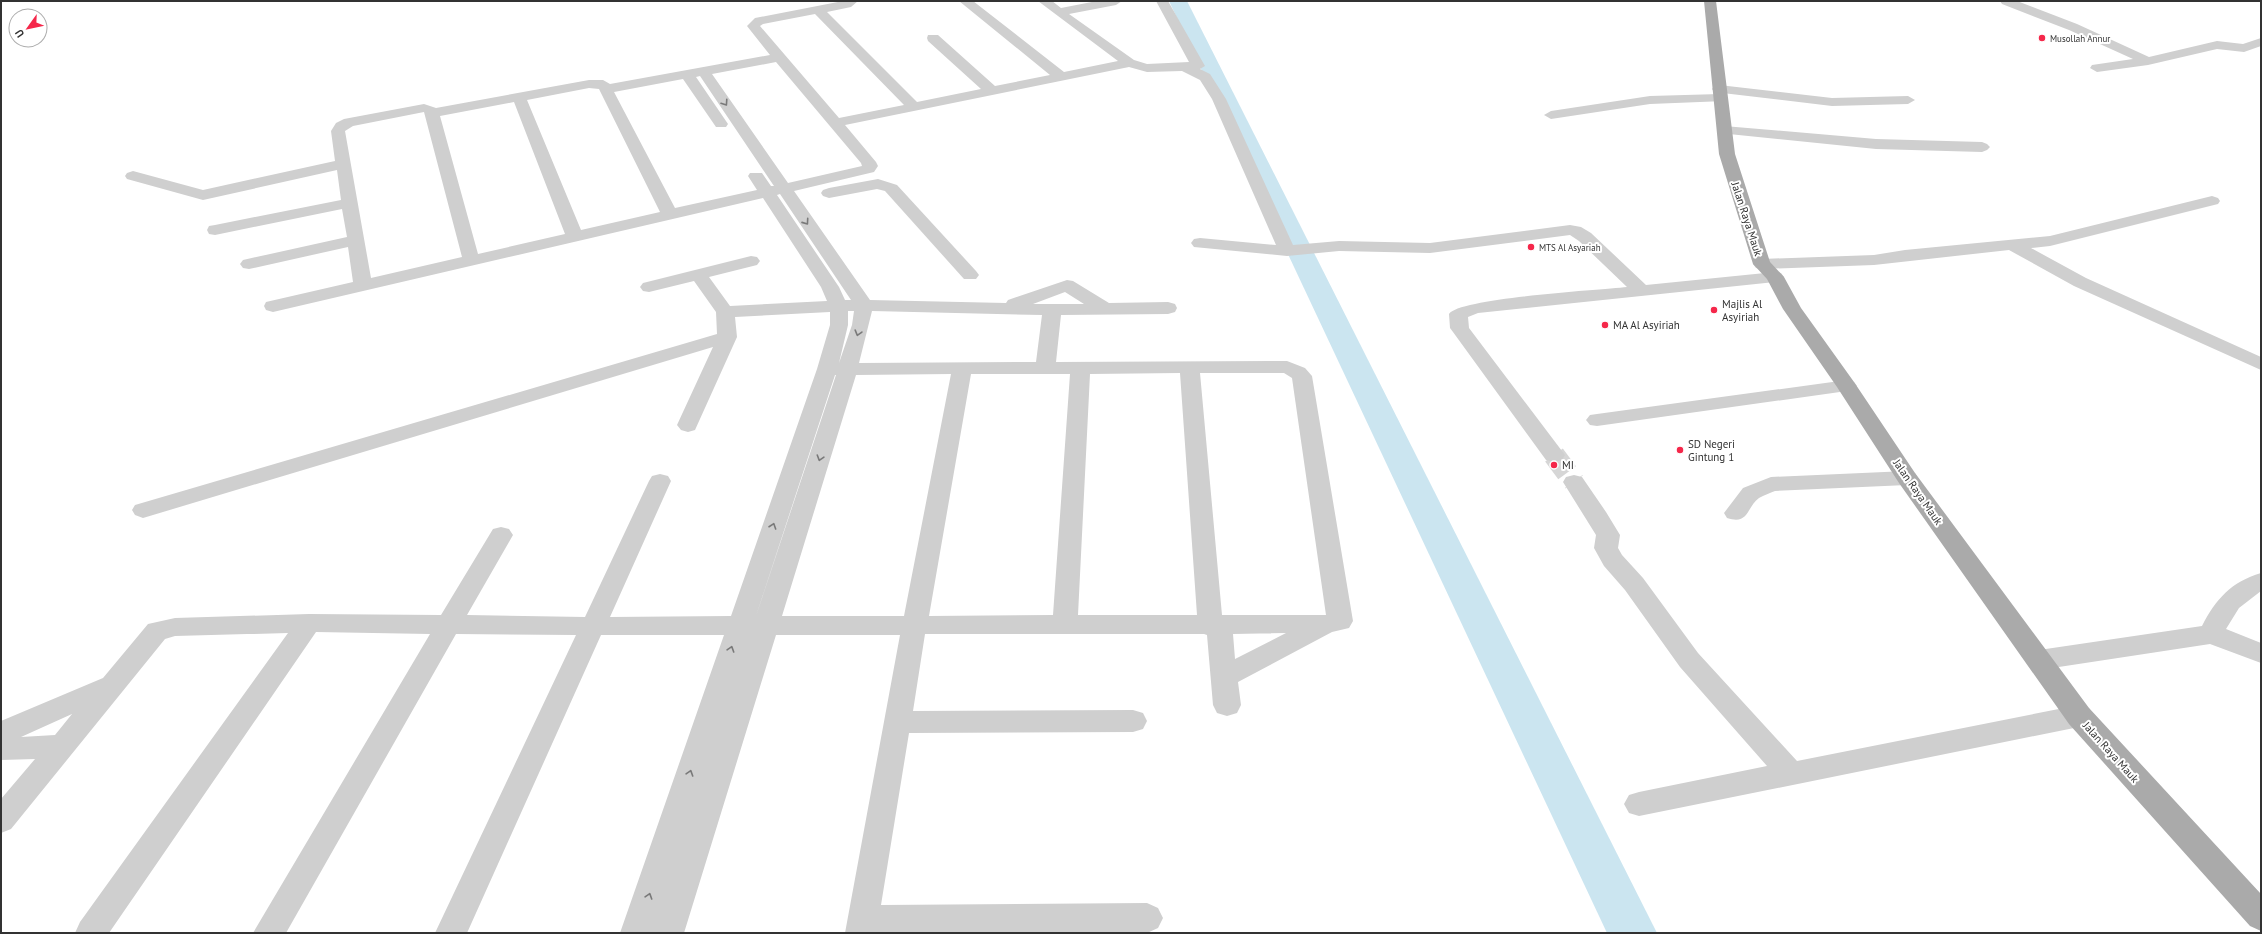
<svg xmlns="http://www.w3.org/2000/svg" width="2262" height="934" viewBox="0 0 2262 934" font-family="'PT Sans',sans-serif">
	<rect width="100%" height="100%" fill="#fff"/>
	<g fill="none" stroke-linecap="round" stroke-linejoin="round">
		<polygon fill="#cbe5f0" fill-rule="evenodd" points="1169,1 1187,1 1657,933 1607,933"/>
		<polyline stroke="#d6d6d6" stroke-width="22" stroke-dasharray="22 11" stroke-linecap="butt" points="1554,455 1574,482"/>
		<g fill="#cfcfcf" fill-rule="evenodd">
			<path d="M843 1H858L851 7 827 12 917 102 981 89 928 41 927 38 928 35H938L995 86 1050 75 959 1H973L1064 72 1118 61 1038 1H1052L1061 8 1097 1H1122L1116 5 1069 14 1134 60 1147 64 1189 62 1156 1H1168L1205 66 1200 69 1210 74 1226 99 1293 245 1339 241 1430 243 1570 225 1581 227 1591 233 1646 285 1775 272 1781 273 1784 277 1781 281 1775 282 1478 313 1468 317 1469 328 1565 455 1562 460 1554 462 1546 460 1453 332 1450 328 1449 314C1459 298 1600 290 1627 287L1579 241 1570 235 1430 253 1339 251 1287 256 1194 247 1191 243 1194 239 1200 238 1276 245 1212 99 1200 80 1182 71 1147 72 1129 67 845 125 876 162 878 166 874 172 794 191 870 300 1006 303 1008 300 1067 280 1073 281 1109 303 1168 302 1175 304 1177 308 1175 312 1168 314 1061 315 1056 362 1287 361 1305 368 1312 376 1353 621 1349 628 1332 632 1238 682 1241 705 1237 713 1227 716 1217 713 1213 705 1207 635 1204 634H925L913 711 1133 710 1143 713 1147 721 1143 729 1133 732 909 733 881 905 1147 903 1158 908 1163 918 1158 928 1147 933H845L900 635H776L684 933H652L750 635 652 933H620L724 635H601L467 933H435L576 635 456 634 286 933H253L430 634 316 632 109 933H75L80 922 288 633 175 636 165 639 11 829 1 833V799L35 759 1 760V721L103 678 148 624 175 618 309 614 441 615 493 529 501 527 509 529 513 535 467 615 585 617 649 481 652 476 660 474 668 476 671 481 610 617 731 616 817 369 830 325V312L735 317 737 337 695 430 688 432 681 430 677 425 713 347 143 518 135 515 132 510 135 505 717 334 716 312 694 281 649 292 643 291 640 287 643 283 751 256 757 257 760 261 757 265 709 277 730 306 827 301 821 287 763 198 273 312 266 310 264 306 266 302 353 282 348 247 249 269 243 268 240 264 243 260 347 237 342 209 215 235 209 234 207 230 209 226 215 225 341 200 337 170 203 200 127 179 125 176 127 173 133 171 203 190 335 161 331 131 336 123 344 119 424 104 436 108 589 80H603L610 84 770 55 747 26 755 18ZM815 14 904 105 839 118 760 26 763 24ZM776 62 861 163 862 166 788 183 712 74ZM700 76 774 186H771L762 173H750L748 176 757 190 675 208 614 92 683 79 716 127H726L728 124 696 77ZM589 88 599 89 660 212 581 230 527 100ZM514 102 565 234 478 254 440 116ZM424 112 462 257 371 278 345 131 353 126ZM780 194 851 300H845L839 287 777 195ZM1065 292 1084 304H1033ZM848 311H854L852 325 839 363 848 325ZM872 311 1042 315 1036 362 859 363ZM1180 373 1197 615H1078L1090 374ZM1200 373H1284L1292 378 1326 615H1222ZM951 374 904 616H782L856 375ZM971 374H1070L1053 615 929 616ZM835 375H836L756 616ZM1286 633 1235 659 1233 634ZM72 714 55 735 21 737Z"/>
			<polygon points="2000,1 2017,1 2077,24 2149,57 2217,41 2243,44 2261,38 2261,46 2244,52 2217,49 2148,65 2097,72 2090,68 2092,65 2133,59 2069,30 2002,4"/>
			<polygon points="1719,85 1832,98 1908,96 1915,100 1908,104 1832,106 1714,92 1712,89 1714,86"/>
			<polygon points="1720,94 1725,95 1727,98 1725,101 1650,104 1551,119 1544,115 1551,111 1650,96"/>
			<polygon points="1724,126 1876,139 1982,142 1987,144 1990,147 1987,150 1982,152 1876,149 1719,133 1717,130"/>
			<polygon points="878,179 897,185 976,271 979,275 976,279 964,279 885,191 877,189 829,198 823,196 821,193 823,190 829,188"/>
			<polygon points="2212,196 2218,198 2220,201 2218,204 2050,246 2031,248 2086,278 2261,357 2261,370 2074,286 2009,250 1874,265 1762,269 1756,268 1753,264 1756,260 1762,259 1874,255 1905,250 2050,236"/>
			<polygon points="1847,380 1854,382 1857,386 1854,390 1597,426 1590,425 1586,420 1590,415 1597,414"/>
			<path d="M1907 471 1915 473 1918 478 1915 483 1907 485 1775 491C1770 493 1764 495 1759 498 1746 508 1749 525 1727 518L1724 513 1743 488 1771 477Z"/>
			<polygon points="1574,475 1582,477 1606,512 1620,535 1618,548 1622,555 1643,578 1698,653 1797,761 2079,705 2089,708 2093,716 2089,724 2079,727 1639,816 1629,813 1624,804 1629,795 1639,792 1767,766 1680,667 1625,590 1604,566 1594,548 1596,535 1563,482 1566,477"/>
			<path d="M2261 573V591L2239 608 2226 629 2261 643V663L2210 644 2039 670 2030 667 2026 660 2030 653 2039 650 2202 626C2216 599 2231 582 2261 573Z"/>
		</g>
		<polygon fill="#aaa" fill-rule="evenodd" points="1704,1 1716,1 1735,154 1770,262 1784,277 1801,308 1854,382 1915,473 2089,708 2261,894 2261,931 2250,926 2069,724 1899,483 1837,387 1783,309 1767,279 1753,264 1719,154"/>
	</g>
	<defs><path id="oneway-chevron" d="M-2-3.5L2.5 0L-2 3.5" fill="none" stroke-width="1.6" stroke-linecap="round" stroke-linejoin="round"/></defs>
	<g stroke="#797979">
		<use href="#oneway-chevron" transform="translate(725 103) rotate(56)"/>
		<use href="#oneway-chevron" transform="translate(806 222) rotate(55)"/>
		<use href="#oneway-chevron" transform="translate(858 333) rotate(106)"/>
		<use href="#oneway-chevron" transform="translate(820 458) rotate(107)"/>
		<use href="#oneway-chevron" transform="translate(773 526) rotate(-71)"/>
		<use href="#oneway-chevron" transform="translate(731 649) rotate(-72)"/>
		<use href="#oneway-chevron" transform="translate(690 773) rotate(-72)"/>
		<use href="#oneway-chevron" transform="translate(649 896) rotate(-72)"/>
	</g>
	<g fill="#f5274a" stroke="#fff" stroke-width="1.5">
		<circle cx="2042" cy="38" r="4"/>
		<circle cx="1531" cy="247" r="4"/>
		<circle cx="1714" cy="310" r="4"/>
		<circle cx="1605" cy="325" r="4"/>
		<circle cx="1680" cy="450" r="4"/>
		<circle cx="1554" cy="465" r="4"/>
	</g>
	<g text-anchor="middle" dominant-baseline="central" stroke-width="4" stroke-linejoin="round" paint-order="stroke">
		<g font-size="9" fill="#323232" stroke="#fff" text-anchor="start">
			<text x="2050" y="38">Musollah Annur</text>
			<text x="1539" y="247">MTS Al Asyariah</text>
		</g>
		<g font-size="11" fill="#323232" stroke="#fff">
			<text transform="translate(1747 219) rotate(72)">Jalan Raya Mauk</text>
			<text transform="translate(1918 492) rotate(55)">Jalan Raya Mauk</text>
			<text transform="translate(2111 752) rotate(48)">Jalan Raya Mauk</text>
		</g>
		<g font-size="11" fill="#323232" stroke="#fff" text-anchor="start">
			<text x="1722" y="304">Majlis Al<tspan x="1722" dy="13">Asyiriah</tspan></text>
			<text x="1613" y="325">MA Al Asyiriah</text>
			<text x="1688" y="444">SD Negeri<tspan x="1688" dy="13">Gintung 1</tspan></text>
			<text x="1562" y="465">MI</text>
		</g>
	</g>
	<rect width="2262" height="934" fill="none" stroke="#323232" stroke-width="4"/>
	<g transform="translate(28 28) rotate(237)"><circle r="19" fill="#ffffff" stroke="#adadad"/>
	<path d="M0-3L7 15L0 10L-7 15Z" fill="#f5274a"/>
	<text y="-6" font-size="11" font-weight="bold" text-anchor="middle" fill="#323232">U</text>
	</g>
</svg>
